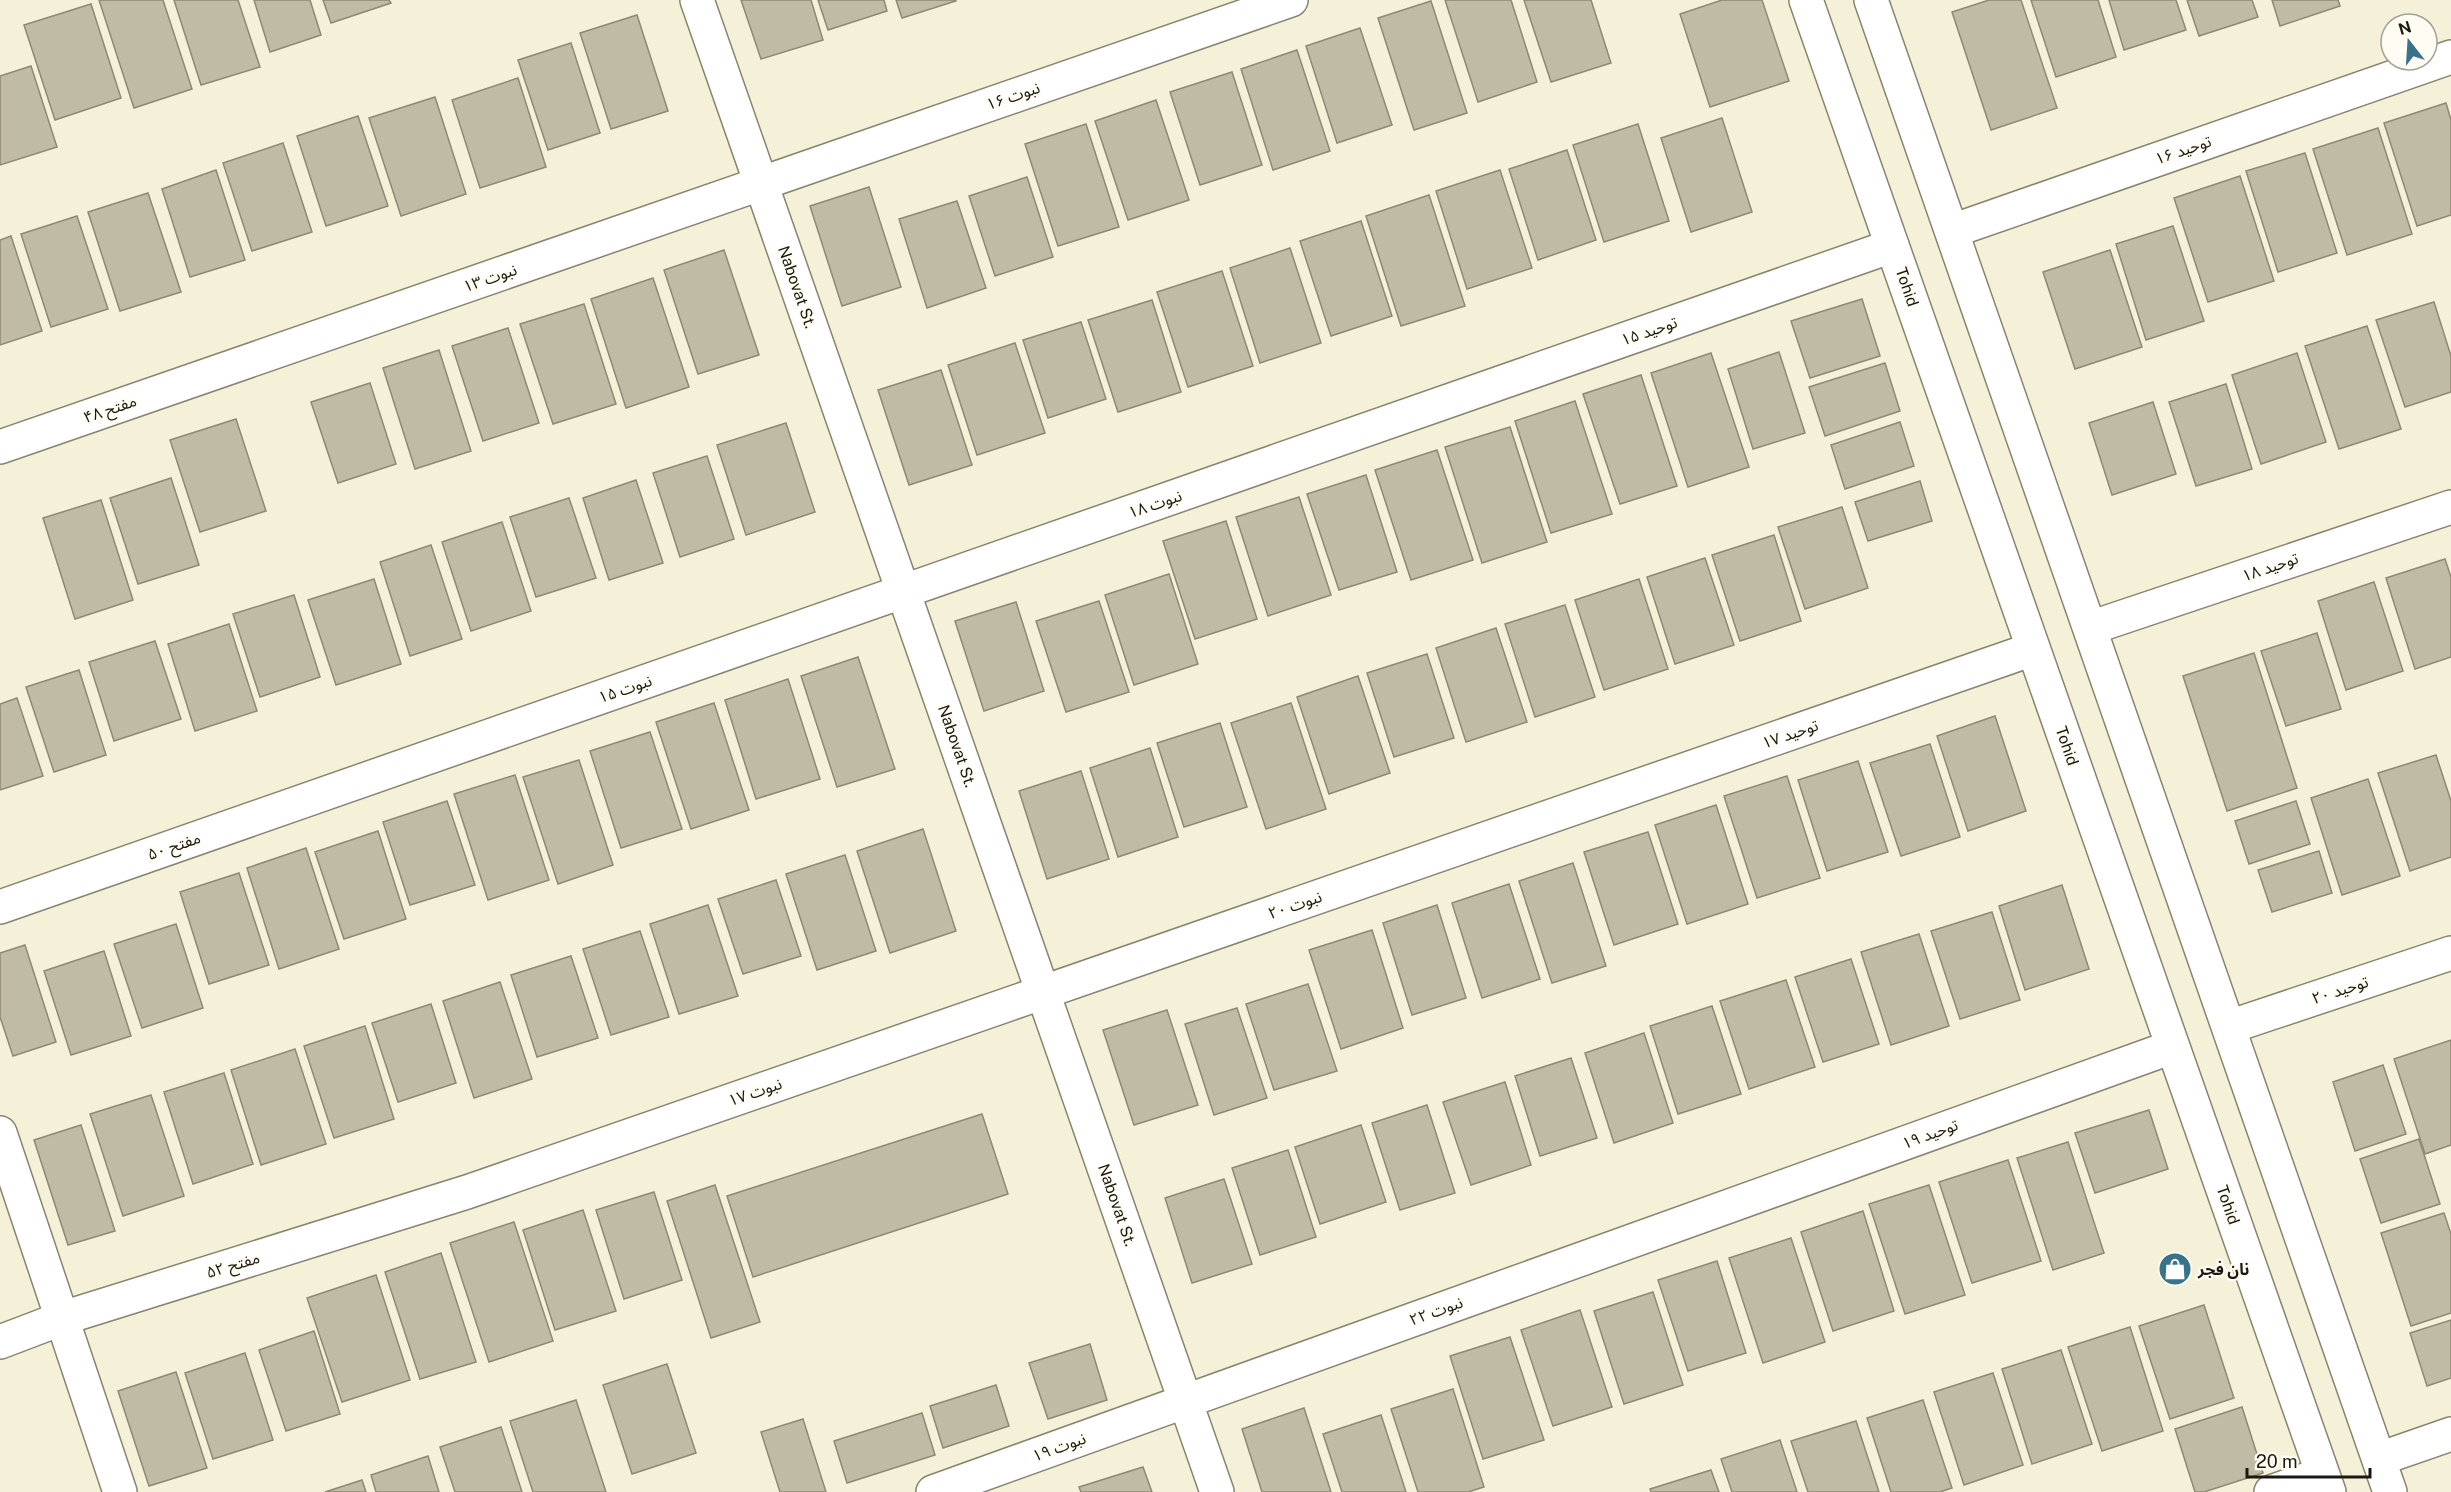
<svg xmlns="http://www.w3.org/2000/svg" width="2451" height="1492" viewBox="0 0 2451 1492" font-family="'Public Sans','Noto Sans Arabic',sans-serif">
	<rect width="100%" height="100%" fill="#f5f0d8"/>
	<g fill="#c0bba4" stroke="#8e8973" stroke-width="1.5">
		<polygon points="99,0 163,0 192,89 134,108"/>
		<polygon points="174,0 238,0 260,67 201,85"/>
		<polygon points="254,0 310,0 321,35 270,52"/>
		<polygon points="323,0 389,0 391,3 331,23"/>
		<polygon points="741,0 811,0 823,40 761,59"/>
		<polygon points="818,0 884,0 887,11 828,30"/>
		<polygon points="896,0 955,0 956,1 902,18"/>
		<polygon points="1445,0 1511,0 1537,82 1478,102"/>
		<polygon points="1524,0 1591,0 1611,63 1551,82"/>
		<polygon points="1722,0 1762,0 1789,81 1710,107 1680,14"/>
		<polygon points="1989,0 2021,0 2057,108 1991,130 1952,12"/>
		<polygon points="2031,0 2098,0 2116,57 2056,77"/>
		<polygon points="2109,0 2176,0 2186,30 2124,50"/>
		<polygon points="2187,0 2252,0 2258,17 2199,36"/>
		<polygon points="2272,0 2338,0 2340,6 2280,26"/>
		<polygon points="1431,1 1467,113 1414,130 1378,18"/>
		<polygon points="91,4 121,98 55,120 24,25"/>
		<polygon points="637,15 668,111 611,129 580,33"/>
		<polygon points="1360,28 1392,125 1337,143 1306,46"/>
		<polygon points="571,43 600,133 548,150 518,60"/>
		<polygon points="1297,50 1330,151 1273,170 1241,69"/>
		<polygon points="31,66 57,147 0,165 0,76"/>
		<polygon points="1232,72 1262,165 1200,185 1170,92"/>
		<polygon points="518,78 546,167 480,188 452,100"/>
		<polygon points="435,97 466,194 401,216 369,118"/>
		<polygon points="1156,100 1189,200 1128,220 1095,121"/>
		<polygon points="2446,103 2451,120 2451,215 2417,226 2384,123"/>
		<polygon points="358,116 388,206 326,226 297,136"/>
		<polygon points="1722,118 1752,212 1691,232 1661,138"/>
		<polygon points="1086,124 1119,227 1058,246 1025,144"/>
		<polygon points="1638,124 1669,221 1604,242 1573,145"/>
		<polygon points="2378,128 2412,234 2347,255 2313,149"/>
		<polygon points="283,143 312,232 252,251 223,163"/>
		<polygon points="1567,150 1596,240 1538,260 1509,169"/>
		<polygon points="2305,153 2337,253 2278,272 2246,171"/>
		<polygon points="216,170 245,260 190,277 162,189"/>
		<polygon points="1500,170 1532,268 1467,289 1436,191"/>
		<polygon points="2240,176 2274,281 2208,302 2174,198"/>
		<polygon points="1027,177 1053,257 995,276 969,196"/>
		<polygon points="869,187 901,287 842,306 810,206"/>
		<polygon points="148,193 181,292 120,311 88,212"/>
		<polygon points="1429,195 1465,306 1401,326 1366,216"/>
		<polygon points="957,201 986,288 927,308 899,219"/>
		<polygon points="77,216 108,309 51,327 21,234"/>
		<polygon points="1361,221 1392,316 1331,336 1300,241"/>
		<polygon points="2173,226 2204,321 2146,340 2116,244"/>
		<polygon points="11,236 42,331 0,345 0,240"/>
		<polygon points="1290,248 1321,343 1260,363 1230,268"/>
		<polygon points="724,250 759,355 698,374 664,270"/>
		<polygon points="2110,250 2142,347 2075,369 2043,272"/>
		<polygon points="1222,271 1253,366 1188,387 1157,292"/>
		<polygon points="653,278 689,387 626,408 591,299"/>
		<polygon points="1862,299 1880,356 1810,378 1791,321"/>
		<polygon points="1152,300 1181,392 1118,412 1088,320"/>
		<polygon points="2434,302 2451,356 2451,392 2405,407 2376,320"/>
		<polygon points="584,304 616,404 553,424 520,324"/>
		<polygon points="1081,322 1106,399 1048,418 1023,340"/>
		<polygon points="2367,326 2401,429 2339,449 2305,346"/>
		<polygon points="508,328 539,423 483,441 452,346"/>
		<polygon points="1015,343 1045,433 977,455 948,365"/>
		<polygon points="439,350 471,451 415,469 383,368"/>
		<polygon points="1779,352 1805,433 1753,449 1728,369"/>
		<polygon points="1711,353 1749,467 1688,487 1651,373"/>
		<polygon points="2297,353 2326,442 2261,464 2232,375"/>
		<polygon points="1885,363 1900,411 1825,436 1809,387"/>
		<polygon points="941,370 972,465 909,485 878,390"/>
		<polygon points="1641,375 1677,486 1620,504 1583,394"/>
		<polygon points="370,383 396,464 338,483 311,402"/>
		<polygon points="2226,384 2252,469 2196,486 2169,402"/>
		<polygon points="1575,401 1612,514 1551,533 1515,421"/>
		<polygon points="2153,402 2176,474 2112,495 2089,423"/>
		<polygon points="236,419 266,511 200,532 170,440"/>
		<polygon points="1900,422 1914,466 1845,489 1831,445"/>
		<polygon points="786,423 815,512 746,535 717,445"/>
		<polygon points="1510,427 1547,542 1482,563 1445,447"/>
		<polygon points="1437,450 1473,560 1411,580 1375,470"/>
		<polygon points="707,456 734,539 680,557 653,473"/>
		<polygon points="1366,475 1397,572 1339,590 1307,494"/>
		<polygon points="171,478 199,565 138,584 110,498"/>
		<polygon points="636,480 663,563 609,580 583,498"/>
		<polygon points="1920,481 1932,521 1868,541 1855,502"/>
		<polygon points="1299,497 1331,595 1268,616 1236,517"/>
		<polygon points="569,498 596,578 536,597 510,517"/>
		<polygon points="101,500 133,600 75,619 43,518"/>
		<polygon points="1842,507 1868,588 1805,609 1778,527"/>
		<polygon points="1226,521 1257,619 1195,639 1163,541"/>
		<polygon points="502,522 531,611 471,631 442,542"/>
		<polygon points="1774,535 1801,621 1740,641 1712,555"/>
		<polygon points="431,545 462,639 410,656 380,562"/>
		<polygon points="1705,558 1734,645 1675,664 1647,577"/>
		<polygon points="2445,559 2451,577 2451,657 2415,669 2386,578"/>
		<polygon points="1169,574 1198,664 1134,685 1105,595"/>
		<polygon points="374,579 401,664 336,685 308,600"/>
		<polygon points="1639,579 1668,669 1604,690 1575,600"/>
		<polygon points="2374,582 2403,671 2346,690 2318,601"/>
		<polygon points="294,595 320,677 260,697 233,614"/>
		<polygon points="1099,601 1129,692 1066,712 1036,621"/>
		<polygon points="1016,602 1044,691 984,711 955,621"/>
		<polygon points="1565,605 1595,697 1535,717 1505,624"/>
		<polygon points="229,624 257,711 195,731 168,644"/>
		<polygon points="1496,628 1527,722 1466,742 1436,648"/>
		<polygon points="2317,633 2341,709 2286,726 2261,651"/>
		<polygon points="155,641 181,719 114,741 89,662"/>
		<polygon points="2254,653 2297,788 2227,811 2183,676"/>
		<polygon points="1427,654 1454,738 1394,757 1367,673"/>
		<polygon points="858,657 895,769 837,787 801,676"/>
		<polygon points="79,670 106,755 54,772 26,687"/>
		<polygon points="1358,676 1390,773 1329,794 1297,697"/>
		<polygon points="788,679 820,779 756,799 725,700"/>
		<polygon points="17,698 43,776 0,790 0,704"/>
		<polygon points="714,703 749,810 691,829 656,722"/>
		<polygon points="1291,703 1326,809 1266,829 1231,723"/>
		<polygon points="1995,716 2026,811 1968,831 1937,736"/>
		<polygon points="1220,723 1247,807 1184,827 1157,743"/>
		<polygon points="650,732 682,829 621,848 590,751"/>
		<polygon points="1930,744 1960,837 1901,856 1870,763"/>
		<polygon points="1150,748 1178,837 1118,857 1090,768"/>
		<polygon points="2436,755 2451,801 2451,857 2410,871 2378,773"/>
		<polygon points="579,760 613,865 558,884 523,777"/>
		<polygon points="1858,761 1888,852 1827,871 1798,780"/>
		<polygon points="1081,771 1109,859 1047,879 1019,791"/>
		<polygon points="515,775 549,880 488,900 454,794"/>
		<polygon points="1787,776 1820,878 1757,898 1724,796"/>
		<polygon points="2368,779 2400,876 2342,895 2311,798"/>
		<polygon points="447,801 475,885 410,905 383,822"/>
		<polygon points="2296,801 2310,844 2249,864 2235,821"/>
		<polygon points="1716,805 1748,904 1687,924 1655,825"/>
		<polygon points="923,829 956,931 890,953 857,851"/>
		<polygon points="378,831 406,919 344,939 315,852"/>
		<polygon points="1648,832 1678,924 1614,945 1584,852"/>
		<polygon points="306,848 339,949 279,969 247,868"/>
		<polygon points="2319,851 2332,893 2272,912 2258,870"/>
		<polygon points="845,855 876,951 817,970 786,874"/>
		<polygon points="1573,863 1606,966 1552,983 1519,881"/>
		<polygon points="239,873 269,965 209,984 180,892"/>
		<polygon points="776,880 801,956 743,974 718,899"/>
		<polygon points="1509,884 1540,979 1482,998 1452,903"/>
		<polygon points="2062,885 2089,969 2025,990 1999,906"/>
		<polygon points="708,905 738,996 679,1014 650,924"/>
		<polygon points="1437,905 1466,998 1412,1015 1383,923"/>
		<polygon points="1992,912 2020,1000 1960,1019 1931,931"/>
		<polygon points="176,924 203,1008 142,1028 114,944"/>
		<polygon points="1372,930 1403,1028 1341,1049 1309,950"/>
		<polygon points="640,931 669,1017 611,1035 583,949"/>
		<polygon points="1919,934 1949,1026 1891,1045 1861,952"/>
		<polygon points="25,945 56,1042 13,1056 0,1017 0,953"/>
		<polygon points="104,951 131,1036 71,1055 44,971"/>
		<polygon points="571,956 598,1038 537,1057 511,975"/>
		<polygon points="1851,959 1879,1044 1823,1062 1795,977"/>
		<polygon points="1786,980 1815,1067 1749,1089 1720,1001"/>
		<polygon points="500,982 532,1079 474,1098 443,1001"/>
		<polygon points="1308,984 1337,1071 1274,1090 1246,1004"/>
		<polygon points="431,1004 456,1083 398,1102 372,1023"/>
		<polygon points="1712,1006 1741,1094 1678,1114 1650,1026"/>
		<polygon points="1237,1008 1267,1098 1214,1115 1185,1024"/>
		<polygon points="1167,1010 1198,1105 1134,1125 1103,1030"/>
		<polygon points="365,1026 394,1119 334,1138 304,1046"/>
		<polygon points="1644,1033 1673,1123 1614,1143 1585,1053"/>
		<polygon points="2451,1040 2451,1145 2425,1154 2394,1059"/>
		<polygon points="295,1049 326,1144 261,1165 231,1070"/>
		<polygon points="1571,1058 1597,1138 1540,1156 1515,1076"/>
		<polygon points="2383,1065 2406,1134 2355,1151 2333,1082"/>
		<polygon points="224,1073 253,1164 193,1184 164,1092"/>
		<polygon points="1505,1082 1531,1165 1471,1185 1443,1102"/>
		<polygon points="151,1095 184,1196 123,1216 90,1114"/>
		<polygon points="1427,1105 1455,1193 1400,1210 1372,1123"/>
		<polygon points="2149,1110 2168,1169 2095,1193 2075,1133"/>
		<polygon points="982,1114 1008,1194 753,1277 727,1196"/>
		<polygon points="81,1125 115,1231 68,1245 34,1140"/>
		<polygon points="1361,1125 1386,1202 1320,1224 1295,1147"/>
		<polygon points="2419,1139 2440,1204 2381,1223 2360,1159"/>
		<polygon points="2068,1142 2104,1253 2053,1270 2017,1158"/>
		<polygon points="1288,1150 1316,1237 1260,1255 1232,1168"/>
		<polygon points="2008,1160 2041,1261 1972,1283 1939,1182"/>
		<polygon points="1224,1179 1252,1264 1192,1283 1165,1198"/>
		<polygon points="715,1185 760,1322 711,1338 667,1201"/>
		<polygon points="1929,1185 1965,1295 1905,1314 1869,1204"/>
		<polygon points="654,1192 682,1280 624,1299 596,1210"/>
		<polygon points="583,1210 616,1311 555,1330 523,1230"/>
		<polygon points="1863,1211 1894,1311 1833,1331 1801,1232"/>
		<polygon points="2444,1213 2451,1234 2451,1313 2411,1326 2381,1233"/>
		<polygon points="514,1222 553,1341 489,1362 450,1243"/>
		<polygon points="1791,1238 1825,1342 1763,1363 1729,1258"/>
		<polygon points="441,1253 476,1362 420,1379 385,1272"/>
		<polygon points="1717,1261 1746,1353 1688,1371 1658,1280"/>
		<polygon points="376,1275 410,1380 342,1402 307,1298"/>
		<polygon points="1653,1292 1683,1385 1624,1404 1594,1311"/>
		<polygon points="2204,1305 2234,1398 2170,1419 2139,1326"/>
		<polygon points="1580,1310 1612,1407 1553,1426 1521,1330"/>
		<polygon points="2451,1320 2451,1378 2427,1386 2410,1333"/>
		<polygon points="2130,1327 2163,1431 2102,1451 2068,1347"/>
		<polygon points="314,1331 340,1414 286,1431 259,1350"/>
		<polygon points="1510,1337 1544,1440 1483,1459 1450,1356"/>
		<polygon points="1090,1344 1107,1400 1048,1419 1029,1363"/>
		<polygon points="2061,1350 2092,1444 2032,1464 2002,1369"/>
		<polygon points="245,1353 273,1440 213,1459 185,1373"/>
		<polygon points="667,1364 696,1453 632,1474 603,1385"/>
		<polygon points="176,1372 207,1468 149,1486 118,1391"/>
		<polygon points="1993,1373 2023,1465 1964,1485 1934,1392"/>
		<polygon points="996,1385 1009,1426 943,1448 930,1406"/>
		<polygon points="1453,1389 1484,1487 1468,1492 1418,1492 1391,1409"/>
		<polygon points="576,1400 606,1492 533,1492 510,1421"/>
		<polygon points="1923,1400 1952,1488 1940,1492 1891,1492 1867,1418"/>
		<polygon points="2242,1407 2263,1473 2204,1492 2195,1492 2175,1429"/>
		<polygon points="1304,1408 1331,1492 1262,1492 1242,1429"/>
		<polygon points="922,1413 935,1455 847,1483 834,1441"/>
		<polygon points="1381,1415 1406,1492 1342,1492 1323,1434"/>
		<polygon points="803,1419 826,1492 780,1492 761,1432"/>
		<polygon points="1856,1421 1879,1492 1808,1492 1791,1441"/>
		<polygon points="501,1427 522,1492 455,1492 440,1447"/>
		<polygon points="1780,1440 1797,1492 1732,1492 1721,1459"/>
		<polygon points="428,1456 439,1492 376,1492 371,1475"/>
		<polygon points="1143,1467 1152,1492 1081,1492 1079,1487"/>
		<polygon points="1711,1470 1719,1492 1651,1492 1650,1489"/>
		<polygon points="362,1480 366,1492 325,1492"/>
	</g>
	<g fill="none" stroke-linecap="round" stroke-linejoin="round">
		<g stroke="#89846f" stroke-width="36">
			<g id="minor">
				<polyline points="697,0 1217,1492"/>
				<polyline points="1806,0 2329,1492"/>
				<polyline points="1871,0 2390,1492"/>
				<polyline points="1952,231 2451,57"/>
				<polyline points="0,447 1291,0"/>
				<polyline points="2090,628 2451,507"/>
				<polyline points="0,907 1892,246"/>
				<polyline points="2229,1027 2451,953"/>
				<polyline points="0,1133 120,1492"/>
				<polyline points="0,1342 63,1318 467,1192 2033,649"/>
				<polyline points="2379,1459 2451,1434"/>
				<polyline points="933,1492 2172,1047"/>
				<polyline points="2271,1492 2322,1474"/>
			</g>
		</g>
		<use href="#minor" stroke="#fff" stroke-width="33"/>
	</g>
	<defs>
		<g id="shop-disc" transform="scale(1.725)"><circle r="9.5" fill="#38738b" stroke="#fffdf3"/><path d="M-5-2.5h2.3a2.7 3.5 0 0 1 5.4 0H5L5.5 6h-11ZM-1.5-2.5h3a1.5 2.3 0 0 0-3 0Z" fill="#fff"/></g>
	</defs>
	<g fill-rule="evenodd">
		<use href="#shop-disc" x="2175" y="1269"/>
	</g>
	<g text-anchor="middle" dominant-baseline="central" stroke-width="4.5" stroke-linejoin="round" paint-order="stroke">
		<g font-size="16" fill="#1a1810" stroke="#fffdf3">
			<text transform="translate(1013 96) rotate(-19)">نبوت ۱۶</text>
			<text transform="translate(2183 150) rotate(-19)">توحید ۱۶</text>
			<text transform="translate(490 278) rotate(-19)">نبوت ۱۳</text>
			<text transform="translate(797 287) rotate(71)">Nabovat St.</text>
			<text transform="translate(1907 287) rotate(71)">Tohid</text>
			<text transform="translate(1649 331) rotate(-19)">توحید ۱۵</text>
			<text transform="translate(110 409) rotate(-19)">مفتح ۴۸</text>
			<text transform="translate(1155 504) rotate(-19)">نبوت ۱۸</text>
			<text transform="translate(2270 567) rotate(-19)">توحید ۱۸</text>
			<text transform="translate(625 689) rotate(-19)">نبوت ۱۵</text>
			<text transform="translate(1790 734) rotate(-19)">توحید ۱۷</text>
			<text transform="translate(957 746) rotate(71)">Nabovat St.</text>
			<text transform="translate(2067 746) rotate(71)">Tohid</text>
			<text transform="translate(174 846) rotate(-19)">مفتح ۵۰</text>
			<text transform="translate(1295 905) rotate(-19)">نبوت ۲۰</text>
			<text transform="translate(2340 990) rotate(-18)">توحید ۲۰</text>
			<text transform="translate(755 1092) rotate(-19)">نبوت ۱۷</text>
			<text transform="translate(1930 1134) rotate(-20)">توحید ۱۹</text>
			<text transform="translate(1117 1205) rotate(71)">Nabovat St.</text>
			<text transform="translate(2228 1205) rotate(71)">Tohid</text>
			<text transform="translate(233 1265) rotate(-17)">مفتح ۵۲</text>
			<text transform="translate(1436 1311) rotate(-20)">نبوت ۲۲</text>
			<text transform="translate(1059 1447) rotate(-20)">نبوت ۱۹</text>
		</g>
		<g font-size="16" font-weight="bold" fill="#1a1810" stroke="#fffdf3" text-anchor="start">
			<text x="2198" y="1269">نان فجر</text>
		</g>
	</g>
	<g transform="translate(2409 42) rotate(343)"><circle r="28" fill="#fffdf3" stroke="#a3a198" stroke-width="1.5"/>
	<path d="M0-4.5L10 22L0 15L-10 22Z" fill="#38738b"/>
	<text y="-9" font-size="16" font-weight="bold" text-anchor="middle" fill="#1a1810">N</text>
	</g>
	<path d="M2247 1468v9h123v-9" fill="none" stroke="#1a1810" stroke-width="3"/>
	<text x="2256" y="1468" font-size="18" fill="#1a1810" stroke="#fffdf3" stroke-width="4.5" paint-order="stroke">20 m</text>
</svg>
